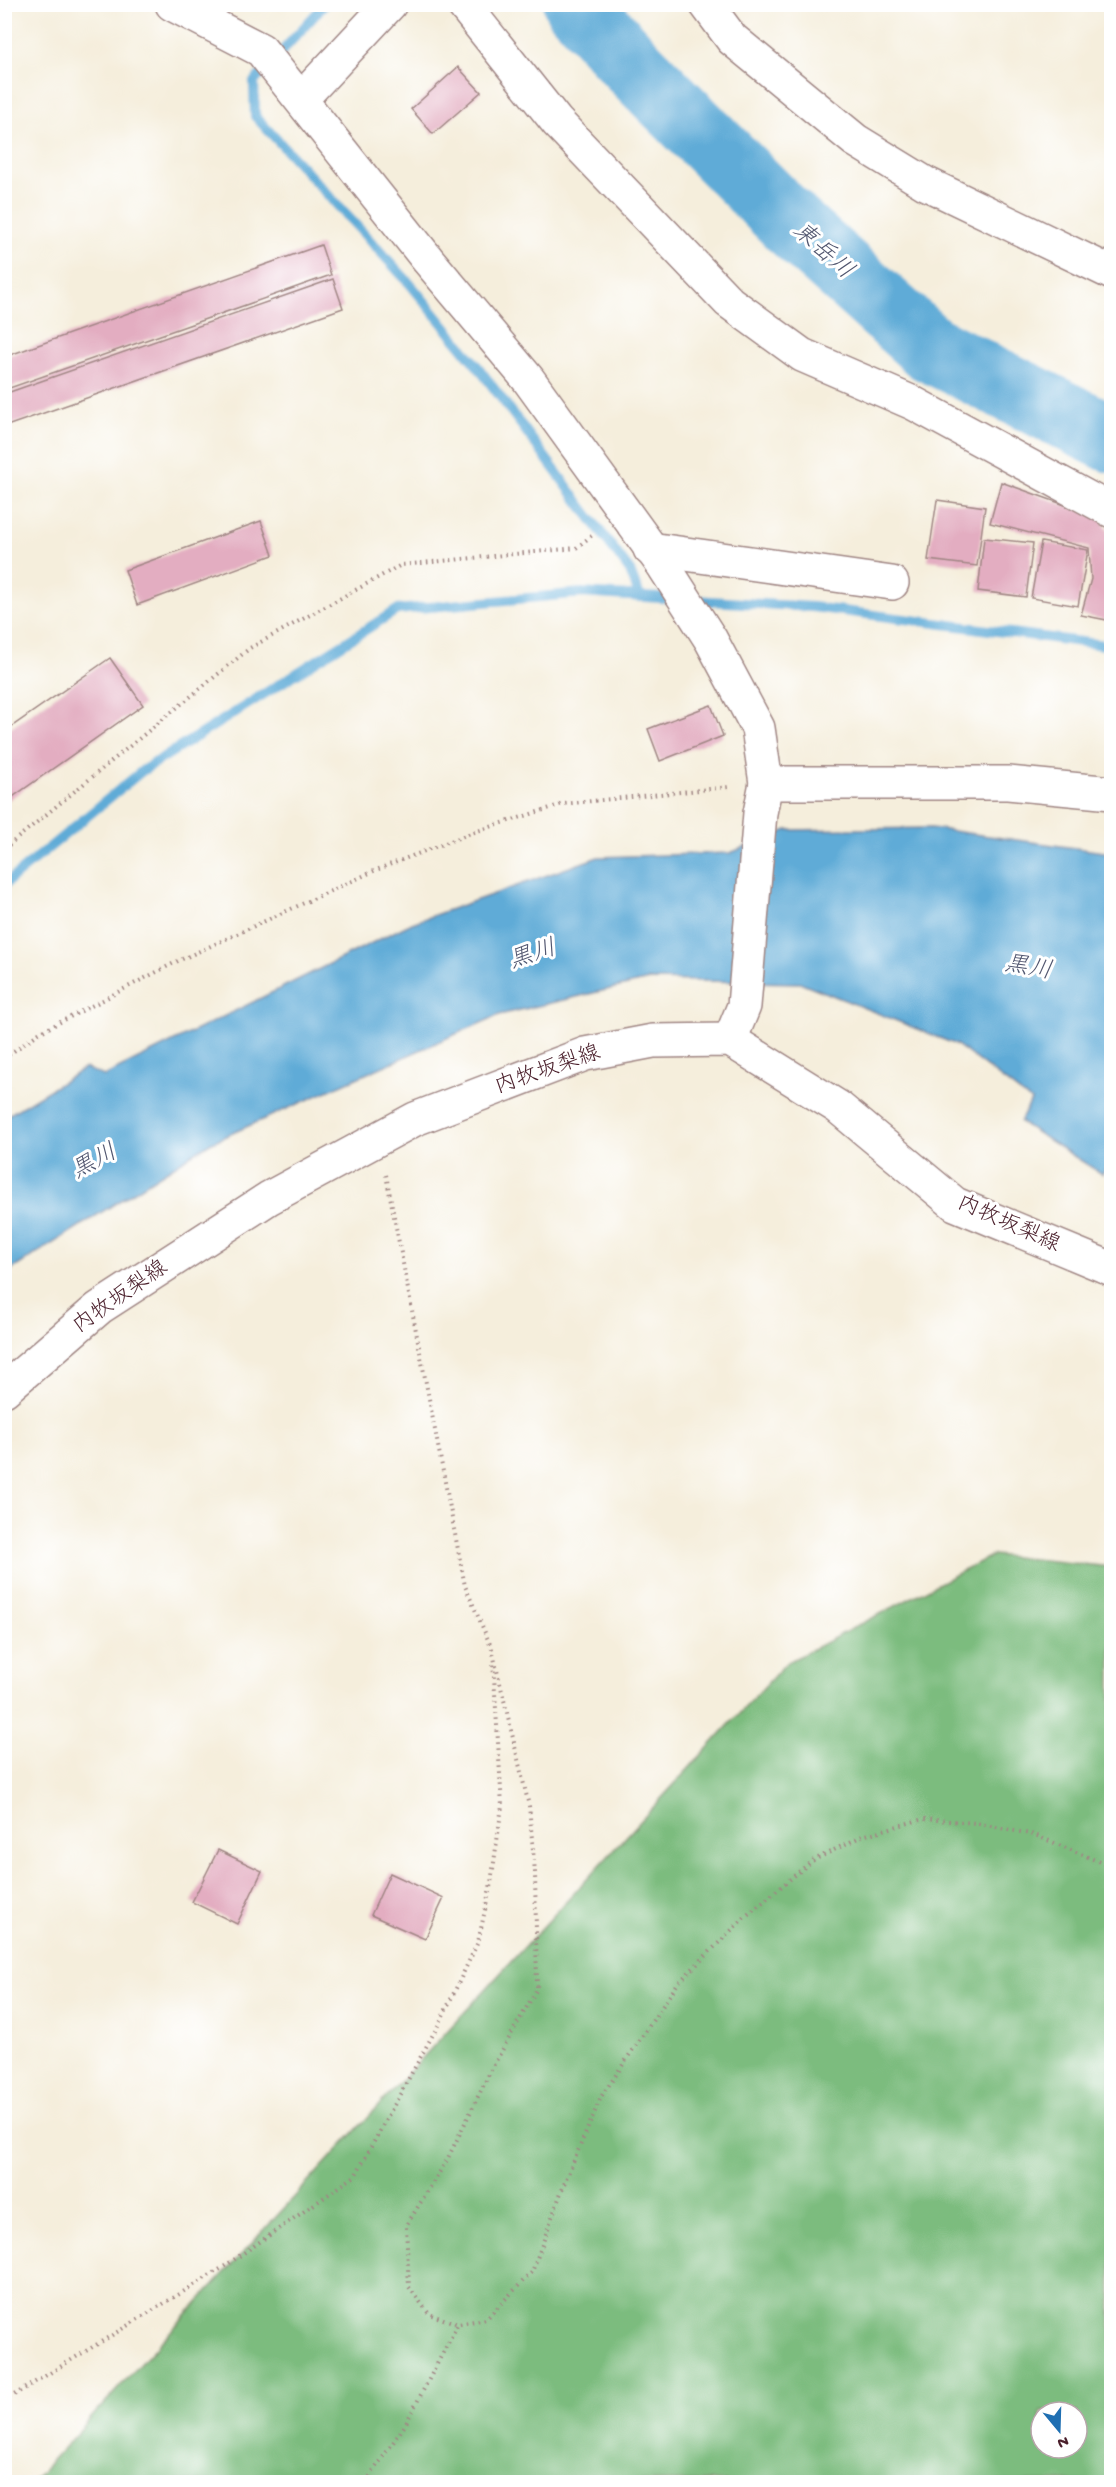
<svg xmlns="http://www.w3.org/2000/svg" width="1116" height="2487" viewBox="0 0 1116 2487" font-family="'Gochi Hand','Klee One',sans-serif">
	<rect width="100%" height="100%" fill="#fff"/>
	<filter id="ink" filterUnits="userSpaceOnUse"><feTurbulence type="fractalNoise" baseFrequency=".0167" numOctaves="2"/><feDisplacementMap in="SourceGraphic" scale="12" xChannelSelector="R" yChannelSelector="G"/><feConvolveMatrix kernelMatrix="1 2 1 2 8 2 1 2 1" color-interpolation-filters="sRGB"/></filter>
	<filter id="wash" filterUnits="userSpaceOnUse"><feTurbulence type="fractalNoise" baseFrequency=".008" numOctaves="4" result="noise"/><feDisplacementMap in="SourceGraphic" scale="24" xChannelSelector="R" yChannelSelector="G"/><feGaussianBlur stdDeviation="1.35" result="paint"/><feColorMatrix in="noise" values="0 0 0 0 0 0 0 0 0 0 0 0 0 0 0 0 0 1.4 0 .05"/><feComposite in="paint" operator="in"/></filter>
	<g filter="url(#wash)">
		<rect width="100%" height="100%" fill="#f5eedc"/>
		<path fill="#7cbc7e" stroke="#636e54" stroke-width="1.5" fill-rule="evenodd" d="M993 1555 1111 1567V2482H32L786 1663ZM1041 2412H1077V2448H1041Z"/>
		<polygon fill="#5eabd7" stroke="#546581" stroke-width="1.5" points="931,828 1111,853 1112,1160 1102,1174 1020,1122 1031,1101 957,1045 802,983 649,980 499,1015 210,1143 5,1274 5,1117 85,1068 104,1076 412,923 598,857 730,853 787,830"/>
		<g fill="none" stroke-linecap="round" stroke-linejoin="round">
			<g stroke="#5eabd7" stroke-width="10">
				<polyline points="325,4 254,82 255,116 411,285 478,367 630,571 640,597"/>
				<polyline points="693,600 812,607 1112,646"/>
				<polyline points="4,885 142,771 397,610 582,593 677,599"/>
			</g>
			<polyline stroke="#5eabd7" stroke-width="68" points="577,4 636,69 792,225 929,348 1112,439"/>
		</g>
		<g id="blocks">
			<g fill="#e3adc1">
				<polygon points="458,67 481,92 433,134 411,109"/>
				<polygon points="321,245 331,275 4,390 4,357"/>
				<polygon points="333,279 343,308 4,427 4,394"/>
				<polygon points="1001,482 1101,518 1112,538 1109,573 1112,573 1112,621 1081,615 1091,579 1089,548 990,523"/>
				<polygon points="937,500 985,507 977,566 928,560"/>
				<polygon points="261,521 273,555 137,605 125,570"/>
				<polygon points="984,538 1033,543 1026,597 978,591"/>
				<polygon points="1041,542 1088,550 1078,606 1031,598"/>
				<polygon points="110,658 143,705 4,803 4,732"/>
				<polygon points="711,705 723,736 660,761 648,729"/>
				<polygon points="218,1850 262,1871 237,1924 192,1902"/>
				<polygon points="390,1873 444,1898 425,1939 371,1915"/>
			</g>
		</g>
	</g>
	<g filter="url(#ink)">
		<use href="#blocks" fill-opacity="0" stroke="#a08684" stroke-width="1.5"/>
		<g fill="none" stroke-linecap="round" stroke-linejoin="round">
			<g stroke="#a08684" stroke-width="36">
				<g id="minor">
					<polyline points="172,4 261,50 428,260 528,379 663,565 711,640 758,728 766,783 760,813 744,1006 730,1040"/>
					<polyline points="463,4 557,122 729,302 802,355 913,403 1112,511"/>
					<polyline points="706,4 732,39 855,140 925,183 1112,273"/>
					<polyline points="301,99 390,4"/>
					<polyline points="650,549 892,583"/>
					<polyline points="766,783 1008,783 1112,793"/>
				</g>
			</g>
			<g stroke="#a08684" stroke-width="36">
				<polyline id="major" points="4,1390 99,1308 269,1198 415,1119 585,1054 653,1041 730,1040 838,1107 955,1204 1112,1269"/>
			</g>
			<g stroke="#a08684" stroke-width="4" stroke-dasharray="1.5 4.5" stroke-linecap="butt">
				<polyline points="4,849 250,648 401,565 576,548 595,533"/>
				<polyline points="4,1058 39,1033 178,961 376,870 471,833 563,804 729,787"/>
				<polyline points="386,1175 465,1586 492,1649 529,1806 535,1872 537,1989 492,2068 447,2160 406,2226 409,2287 429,2314 458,2324 486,2319 532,2272 566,2179 601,2097 678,1983 746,1916 812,1861 862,1836 923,1819 976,1823 1035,1835 1112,1867"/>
				<polyline points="4,2401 222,2268 355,2176 441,2020 478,1942 491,1883 502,1806 493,1661"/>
				<polyline points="366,2482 405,2425 458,2324"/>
			</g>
			<use href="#minor" stroke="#fff" stroke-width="33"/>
			<use href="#major" stroke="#fff" stroke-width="33"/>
		</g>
	</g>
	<g text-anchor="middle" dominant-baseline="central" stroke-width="6" stroke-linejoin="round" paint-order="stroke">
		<g font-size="22" fill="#4a1f2b" stroke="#fff">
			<text transform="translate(548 1071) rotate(-19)">内牧坂梨線</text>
			<text transform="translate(1008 1225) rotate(24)">内牧坂梨線</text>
			<text transform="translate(121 1298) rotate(-35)">内牧坂梨線</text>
		</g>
		<g font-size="24" font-style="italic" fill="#525770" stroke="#fff">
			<text transform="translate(822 252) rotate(42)">東岳川</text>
			<text transform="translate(533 956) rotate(-18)">黒川</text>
			<text transform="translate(1028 969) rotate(10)">黒川</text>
			<text transform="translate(95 1163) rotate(-28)">黒川</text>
		</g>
	</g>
	<rect width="1116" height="2487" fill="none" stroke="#fff" stroke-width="24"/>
	<g transform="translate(1059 2430) rotate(161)"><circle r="28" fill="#ffffff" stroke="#b7a5aa" stroke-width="1.5"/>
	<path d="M0-4.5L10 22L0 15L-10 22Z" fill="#1f6fb2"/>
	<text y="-9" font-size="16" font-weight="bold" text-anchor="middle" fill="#4a1f2b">N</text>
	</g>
</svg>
